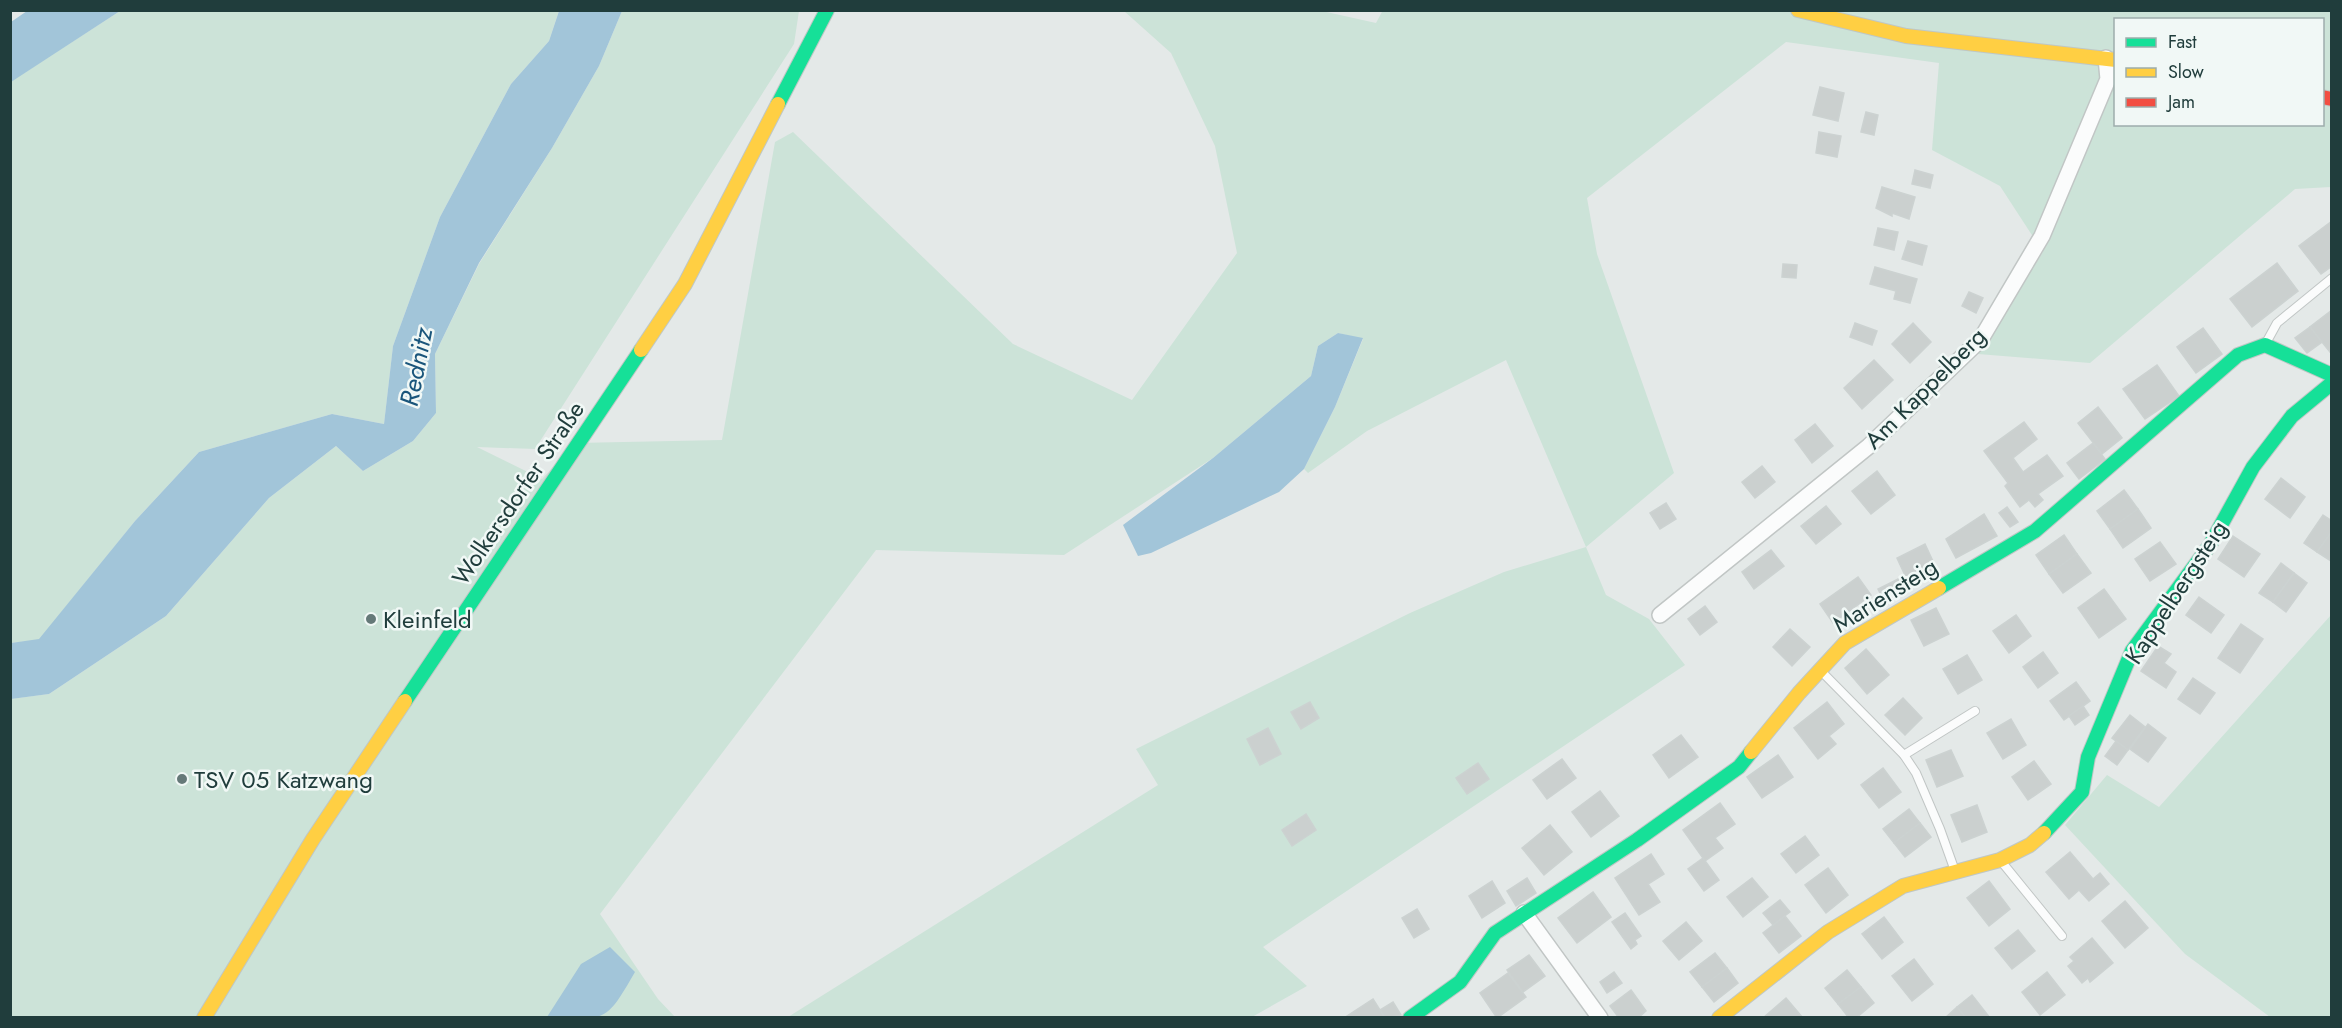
<svg xmlns="http://www.w3.org/2000/svg" width="2342" height="1028" viewBox="0 0 2342 1028" font-family="Jost,sans-serif">
	<rect width="100%" height="100%" fill="#e4e9e8"/>
	<g fill="#cce3d8" fill-rule="evenodd">
		<path d="M1383 10 2331 11V187L2295 189 2090 363 1978 354 2043 252 2000 186 1932 150 1939 63 1786 42 1587 198 1597 254 1674 473 1586 547 1606 595 1649 619 1685 665 1263 947 1307 986 1252 1017H788L1158 785 1136 749 1410 613 1504 572 1586 547 1506 360 1367 431 1308 473 1304 469 1335 407 1363 339 1338 333 1318 346 1311 376 1213 458 1064 555 876 550 600 914 658 999 675 1017H11L10 699 49 694 166 616 269 498 336 446 363 471 413 441 436 413 435 354 479 264 552 148 599 66 622 11H799L794 44 535 449 477 447 542 479 575 443 722 440 775 142 793 132 1013 344 1132 400 1237 253 1215 146 1171 53 1124 11H1322L1376 23ZM2116 20H2322V124H2116Z"/>
		<polygon points="120,11 559,11 549,41 511,84 440,217 393,346 384,424 332,414 199,452 135,521 39,640 11,643 10,82"/>
		<polygon points="2331,615 2331,1017 2270,1017 2185,954 2065,825 2107,775 2159,807"/>
	</g>
	<g fill="#a2c5d9">
		<polygon points="27,11 27,10 120,11 11,82 11,22"/>
		<polygon points="559,11 622,11 599,66 552,148 479,263 435,354 436,413 413,441 363,471 336,446 269,498 166,616 49,694 11,699 11,643 39,639 135,521 199,452 332,414 384,424 393,346 440,217 511,84 549,41"/>
		<polygon points="1338,333 1363,338 1335,407 1304,469 1279,492 1151,553 1138,556 1123,525 1213,458 1311,376 1318,346"/>
		<path d="M610 947 635 972C604 1026 606 1018 547 1017L581 964Z"/>
	</g>
	<g fill="#cbd0cf" stroke="#ccd2d1" stroke-width="1.5">
		<polygon points="1820,87 1844,93 1838,121 1813,115"/>
		<polygon points="1866,112 1878,115 1874,135 1861,132"/>
		<polygon points="1819,132 1841,136 1837,157 1816,153"/>
		<polygon points="1915,170 1933,175 1930,188 1912,184"/>
		<polygon points="1882,187 1915,197 1909,219 1892,213 1892,216 1876,208"/>
		<polygon points="2332,221 2332,266 2321,274 2299,246"/>
		<polygon points="1878,228 1898,232 1894,250 1874,245"/>
		<polygon points="1908,241 1927,246 1922,265 1902,259"/>
		<polygon points="2277,263 2298,291 2252,327 2230,299"/>
		<polygon points="1783,264 1797,265 1796,278 1782,277"/>
		<polygon points="1875,267 1917,279 1910,303 1894,299 1896,291 1870,284"/>
		<polygon points="1969,292 1983,298 1976,313 1962,306"/>
		<polygon points="2332,310 2332,351 2330,352 2310,327"/>
		<polygon points="1855,323 1877,331 1872,345 1850,337"/>
		<polygon points="1913,323 1931,342 1910,363 1892,344"/>
		<polygon points="2310,327 2322,342 2307,353 2295,338"/>
		<polygon points="2203,328 2222,354 2196,373 2177,347"/>
		<polygon points="1874,360 1893,380 1862,409 1844,388"/>
		<polygon points="2157,365 2179,396 2145,419 2123,389"/>
		<polygon points="2098,407 2122,438 2102,454 2078,423"/>
		<polygon points="2024,422 2037,439 2013,458 2023,472 2047,455 2063,476 2038,494 2043,500 2035,507 2029,500 2020,507 2005,486 2008,483 1984,451"/>
		<polygon points="1815,424 1833,446 1812,463 1795,440"/>
		<polygon points="2093,443 2105,459 2079,479 2067,463"/>
		<polygon points="1762,466 1775,482 1755,498 1742,482"/>
		<polygon points="1877,471 1895,495 1871,514 1852,491"/>
		<polygon points="2281,478 2305,497 2290,518 2265,499"/>
		<polygon points="2124,490 2138,509 2110,529 2097,511"/>
		<polygon points="1666,503 1676,519 1660,529 1650,513"/>
		<polygon points="1826,506 1841,524 1816,544 1801,526"/>
		<polygon points="2007,507 2018,522 2010,527 1999,513"/>
		<polygon points="2138,509 2151,528 2123,548 2110,529"/>
		<polygon points="1984,514 1997,536 1956,558 1946,539"/>
		<polygon points="2323,515 2332,521 2332,531 2317,552 2304,543"/>
		<polygon points="2332,531 2332,560 2331,561 2317,552"/>
		<polygon points="2064,535 2077,554 2049,574 2036,555"/>
		<polygon points="2233,536 2260,554 2244,577 2218,559"/>
		<polygon points="2160,542 2176,564 2150,581 2135,559"/>
		<polygon points="1925,544 1937,570 1909,584 1897,558"/>
		<polygon points="1771,550 1784,566 1754,589 1742,572"/>
		<polygon points="2077,554 2091,573 2063,593 2049,574"/>
		<polygon points="2281,563 2294,573 2273,602 2259,593"/>
		<polygon points="2294,573 2307,583 2286,612 2273,602"/>
		<polygon points="1858,577 1871,595 1833,623 1820,604"/>
		<polygon points="1898,579 1904,592 1884,601 1878,589"/>
		<polygon points="2104,589 2126,619 2099,638 2078,608"/>
		<polygon points="2199,597 2224,615 2211,633 2186,615"/>
		<polygon points="1705,606 1717,622 1700,635 1688,619"/>
		<polygon points="1936,608 1949,634 1924,646 1911,620"/>
		<polygon points="2016,615 2031,636 2009,653 1993,631"/>
		<polygon points="2241,624 2263,639 2240,673 2218,658"/>
		<polygon points="1790,629 1810,647 1792,666 1773,647"/>
		<polygon points="2158,646 2171,654 2164,663 2176,672 2166,688 2141,671"/>
		<polygon points="1866,649 1889,675 1867,694 1845,668"/>
		<polygon points="2043,652 2058,673 2038,688 2023,667"/>
		<polygon points="1967,655 1982,680 1958,694 1943,669"/>
		<polygon points="2193,678 2215,693 2200,714 2178,699"/>
		<polygon points="2076,682 2090,701 2064,720 2050,701"/>
		<polygon points="1903,698 1922,718 1905,735 1885,715"/>
		<polygon points="1310,702 1319,718 1301,729 1291,712"/>
		<polygon points="1827,702 1844,724 1829,736 1836,744 1818,759 1794,728"/>
		<polygon points="2083,706 2089,715 2075,725 2069,716"/>
		<polygon points="2130,715 2145,727 2128,750 2112,738"/>
		<polygon points="2011,719 2026,745 2003,759 1987,733"/>
		<polygon points="2148,724 2166,738 2148,762 2130,749"/>
		<polygon points="1268,728 1281,754 1260,765 1247,739"/>
		<polygon points="1681,735 1698,757 1669,778 1653,755"/>
		<polygon points="2116,741 2128,750 2117,765 2105,756"/>
		<polygon points="1951,750 1963,776 1937,787 1926,760"/>
		<polygon points="1778,755 1793,777 1762,798 1747,777"/>
		<polygon points="1562,759 1576,778 1547,799 1533,780"/>
		<polygon points="2034,761 2051,784 2028,800 2012,777"/>
		<polygon points="1478,763 1489,779 1467,794 1456,778"/>
		<polygon points="1883,768 1901,792 1879,808 1861,785"/>
		<polygon points="1600,791 1619,816 1591,837 1572,812"/>
		<polygon points="1720,803 1735,824 1715,838 1723,848 1705,861 1683,830"/>
		<polygon points="1977,805 1987,832 1962,842 1951,815"/>
		<polygon points="1909,809 1920,823 1894,843 1883,829"/>
		<polygon points="1306,814 1316,830 1292,846 1282,830"/>
		<polygon points="1920,823 1931,837 1905,857 1894,843"/>
		<polygon points="1550,825 1572,852 1544,875 1522,848"/>
		<polygon points="1805,836 1819,855 1796,873 1781,854"/>
		<polygon points="2070,852 2093,879 2100,873 2109,884 2089,901 2079,890 2069,899 2046,872"/>
		<polygon points="1651,854 1664,874 1648,884 1660,902 1639,915 1615,878"/>
		<polygon points="1703,858 1719,880 1704,891 1688,869"/>
		<polygon points="1828,868 1848,895 1826,913 1805,885"/>
		<polygon points="1527,878 1536,893 1516,906 1507,891"/>
		<polygon points="1752,878 1768,897 1743,917 1727,897"/>
		<polygon points="1492,881 1505,903 1482,918 1469,896"/>
		<polygon points="1989,881 2010,909 1989,926 1967,898"/>
		<polygon points="1593,892 1611,917 1577,943 1558,918"/>
		<polygon points="1780,900 1790,912 1773,925 1763,913"/>
		<polygon points="2125,901 2148,928 2125,948 2102,921"/>
		<polygon points="1417,909 1429,929 1414,938 1402,918"/>
		<polygon points="1625,913 1641,936 1635,940 1637,944 1631,949 1612,922"/>
		<polygon points="1785,916 1801,936 1779,953 1763,933"/>
		<polygon points="1884,917 1903,942 1882,959 1862,934"/>
		<polygon points="1686,922 1702,941 1679,960 1663,941"/>
		<polygon points="2018,930 2035,951 2012,969 1995,948"/>
		<polygon points="2092,938 2113,963 2090,982 2088,978 2082,983 2068,966 2074,961 2070,957"/>
		<polygon points="1715,953 1727,968 1702,987 1690,972"/>
		<polygon points="1529,955 1545,976 1523,992 1507,970"/>
		<polygon points="1914,959 1933,984 1912,1001 1892,976"/>
		<polygon points="1727,968 1738,983 1714,1002 1702,987"/>
		<polygon points="1847,970 1861,987 1838,1004 1825,988"/>
		<polygon points="1614,972 1622,983 1607,993 1600,982"/>
		<polygon points="2047,972 2065,995 2040,1015 2022,992"/>
		<polygon points="1508,973 1526,997 1497,1018 1480,993"/>
		<polygon points="1861,987 1874,1003 1856,1018 1849,1018 1838,1004"/>
		<polygon points="1631,990 1646,1011 1638,1018 1619,1018 1610,1006"/>
		<polygon points="1972,995 1990,1018 1966,1018 1957,1007"/>
		<polygon points="1786,998 1803,1018 1763,1018"/>
		<polygon points="1373,999 1385,1018 1344,1018"/>
		<polygon points="1393,1002 1401,1015 1385,1018 1380,1010"/>
		<polygon points="1957,1007 1966,1018 1945,1018"/>
	</g>
	<g fill="none" stroke-linecap="round" stroke-linejoin="round">
		<g stroke="#c1c6c5" stroke-width="10">
			<g id="lane">
				<polyline points="2266,343 2277,323 2332,278"/>
				<polyline points="1820,670 1904,755 1916,773 1940,829 1955,871"/>
				<polyline points="1904,755 1975,711"/>
				<polyline points="2001,861 2062,936"/>
			</g>
		</g>
		<g stroke="#c1c6c5" stroke-width="18">
			<g id="street">
				<polyline points="1660,615 1869,446 1981,339 2042,236 2108,79 2106,58"/>
				<polyline points="1524,913 1600,1018"/>
			</g>
		</g>
		<g stroke="#bfc7c5" stroke-width="16">
			<g id="fast">
				<polyline points="778,104 827,10"/>
				<polyline points="1939,588 2035,531 2238,355 2265,345 2332,375"/>
				<polyline points="405,701 641,350"/>
				<polyline points="2044,833 2082,792 2088,757 2132,651 2210,545 2253,467 2292,416 2332,383"/>
				<polyline points="1410,1018 1460,982 1495,933 1637,840 1739,767 1751,752"/>
			</g>
		</g>
		<g stroke="#bfc7c5" stroke-width="16">
			<g id="slow">
				<polyline points="1798,10 1906,36 2116,60"/>
				<polyline points="641,350 685,284 778,104"/>
				<polyline points="1751,752 1799,693 1845,643 1939,588"/>
				<polyline points="204,1018 313,839 405,701"/>
				<polyline points="1719,1018 1828,932 1903,886 2000,860 2030,845 2044,833"/>
			</g>
		</g>
		<g stroke="#bfc7c5" stroke-width="16">
			<polyline id="jam" points="2322,97 2332,99"/>
		</g>
		<use href="#lane" stroke="#fbfcfc" stroke-width="8"/>
		<use href="#street" stroke="#fbfcfc" stroke-width="15"/>
		<use href="#fast" stroke="#16e098" stroke-width="14"/>
		<use href="#slow" stroke="#ffcf43" stroke-width="14"/>
		<use href="#jam" stroke="#f24e42" stroke-width="14"/>
	</g>
	<g fill="#657978" stroke="#f1f8f6" stroke-width="2">
		<circle cx="371" cy="619" r="6"/>
		<circle cx="182" cy="779" r="6"/>
	</g>
	<g text-anchor="middle" dominant-baseline="central" stroke-width="5" stroke-linejoin="round" paint-order="stroke">
		<g font-size="24" fill="#203d3c" stroke="#f1f8f6">
			<text transform="translate(1925 388) rotate(-45)">Am Kappelberg</text>
			<text transform="translate(518 493) rotate(-56)">Wolkersdorfer Straße</text>
			<text transform="translate(2176 592) rotate(-57)">Kappelbergsteig</text>
			<text transform="translate(1885 595) rotate(-32)">Mariensteig</text>
		</g>
		<g font-size="24" fill="#203d3c" stroke="#f1f8f6" text-anchor="start">
			<text x="383" y="619">Kleinfeld</text>
			<text x="194" y="779">TSV 05 Katzwang</text>
		</g>
		<g font-size="26" font-style="italic" fill="#19557b" stroke="#f1f8f6">
			<text transform="translate(416 367) rotate(-79)">Rednitz</text>
		</g>
	</g>
	<rect width="2342" height="1028" fill="none" stroke="#203d3c" stroke-width="24"/>
	<rect x="2114" y="18" width="210" height="108" fill="#f1f8f6" stroke="#9dadac" stroke-width="1.5"/>
	<rect x="2126" y="38" width="30" height="9" fill="#16e098" stroke="#9dadac" stroke-width="1.5"/>
	<text x="2168" y="48" font-size="18" fill="#203d3c">Fast</text>
	<rect x="2126" y="68" width="30" height="9" fill="#ffcf43" stroke="#9dadac" stroke-width="1.5"/>
	<text x="2168" y="78" font-size="18" fill="#203d3c">Slow</text>
	<rect x="2126" y="98" width="30" height="9" fill="#f24e42" stroke="#9dadac" stroke-width="1.5"/>
	<text x="2168" y="108" font-size="18" fill="#203d3c">Jam</text>
</svg>
